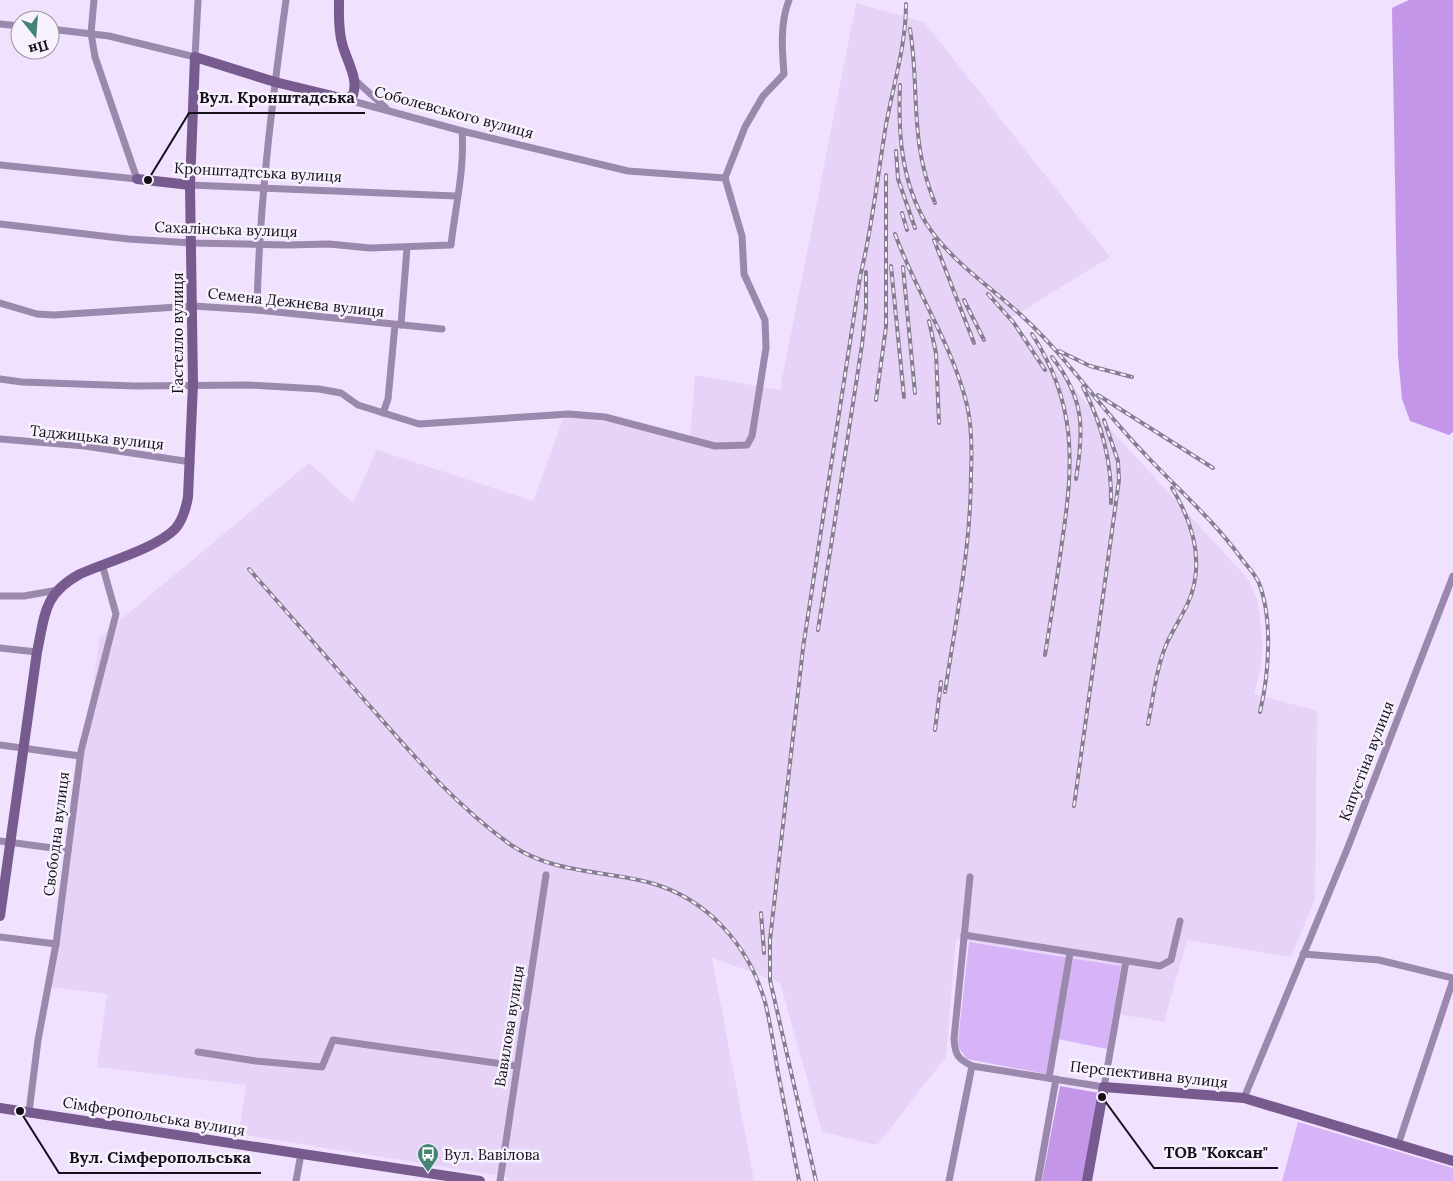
<svg xmlns="http://www.w3.org/2000/svg" width="1453" height="1181" viewBox="0 0 1453 1181" font-family="Lora,serif">
	<rect width="100%" height="100%" fill="#f0e1ff"/>
	<polygon fill="#e6d3f7" points="856,3 924,22 1110,257 1009,319 1248,579 1257,599 1263,644 1261,667 1254,694 1317,711 1315,898 1291,957 1187,940 1164,1022 1112,1013 1121,966 956,939 946,1057 877,1145 822,1132 780,982 712,958 754,1181 507,1181 507,1177 239,1134 246,1085 97,1067 107,994 50,987 100,637 309,463 353,503 377,450 533,501 564,417 569,414 690,440 695,375 780,390"/>
	<g fill="#d7b3f7">
		<polygon points="969,942 1121,966 1107,1049 1053,1038 1046,1074 967,1059 959,1048 958,1041"/>
		<polygon points="1298,1122 1453,1168 1453,1181 1282,1181"/>
	</g>
	<g fill="#c496ea">
		<polygon points="1409,0 1453,0 1453,432 1449,435 1410,421 1402,399 1398,356 1392,8"/>
		<polygon points="1060,1086 1099,1093 1084,1181 1042,1181"/>
	</g>
	<g fill="none" stroke-linecap="round" stroke-linejoin="round">
		<g stroke="#9b88ad" stroke-width="7">
			<polyline points="0,24 20,26"/>
			<polyline points="50,29 109,36 195,57 198,0"/>
			<polyline points="355,80 386,108"/>
			<polyline points="345,99 462,131 628,171 725,178"/>
			<polyline points="0,165 137,179 95,57 91,33 94,0"/>
			<polyline points="190,185 456,196"/>
			<path d="M0 224 128 239 192 243 287 245 329 244 370 248 451 245C455 208 465 169 462 131"/>
			<polyline points="0,303 37,314 54,315 193,306 257,310 442,329"/>
			<path d="M257 310C259 206 272 103 286 0"/>
			<polyline points="401,325 407,248"/>
			<path d="M0 379 22 382 135 386 249 385 319 389 341 393 358 405 419 424 569 414 605 417 715 446 747 445 752 436 766 348 765 320 744 274 742 236 725 178 745 127 763 96 784 74C782 49 780 23 789 0"/>
			<polyline points="383,413 388,399 395,325"/>
			<polyline points="0,439 85,446 191,462"/>
			<polyline points="0,596 24,596 58,590"/>
			<polyline points="0,648 37,652"/>
			<polyline points="0,745 80,756"/>
			<polyline points="0,841 68,850"/>
			<path d="M970 877 954 1039C955 1055 958 1059 972 1066L1104 1087 1126 961"/>
			<polyline points="964,935 1160,966 1171,960 1180,921"/>
			<polyline points="0,937 56,944"/>
			<polyline points="1303,954 1379,960 1453,978"/>
			<polyline points="198,1052 256,1061 322,1067 333,1040 517,1066"/>
			<polyline points="1049,1078 1070,953"/>
			<polyline points="1244,1098 1348,847 1453,576"/>
			<polyline points="29,1112 38,1040 56,944 81,751 116,614 102,564"/>
			<polyline points="1398,1145 1453,980"/>
			<polyline points="296,1181 301,1154"/>
			<polyline points="500,1181 546,875"/>
			<polyline points="949,1181 972,1066"/>
			<polyline points="1038,1181 1056,1079"/>
		</g>
		<g stroke="#775a8e" stroke-width="10">
			<polyline points="137,179 190,185"/>
			<path d="M0 916 37 652C45 615 43 594 80 574 106 562 155 549 175 529 183 520 186 508 188 497L193 384 190 185 195 57 275 82 345 99 353 95C359 78 346 60 342 43 338 28 339 15 339 0"/>
			<polyline points="0,1108 480,1181"/>
			<polyline points="1087,1181 1104,1087 1244,1098 1453,1161"/>
		</g>
		<g stroke="#877d91" stroke-width="4">
			<g id="rail">
				<path d="M910 29C920 92 909 141 935 203"/>
				<path d="M900 85C898 132 901 181 926 223 950 261 990 286 1022 316 1067 357 1100 408 1142 451 1175 487 1212 518 1241 558 1247 566 1255 574 1259 583 1273 619 1269 674 1260 712"/>
				<polyline points="896,151 898,179 915,228"/>
				<polyline points="902,213 907,230"/>
				<path d="M895 234C916 292 952 344 967 405 972 427 972 451 971 473 971 547 956 619 945 692"/>
				<polyline points="934,240 974,343"/>
				<polyline points="891,266 904,397"/>
				<polyline points="903,267 915,393"/>
				<polyline points="988,294 1014,323 1045,370"/>
				<polyline points="964,300 984,340"/>
				<polyline points="929,321 936,353 939,423"/>
				<path d="M1032 334C1077 403 1074 463 1062 542 1057 580 1051 618 1045 655"/>
				<polyline points="1059,351 1090,366 1132,377"/>
				<path d="M1052 357C1085 399 1084 429 1076 479"/>
				<path d="M1083 387C1101 422 1112 463 1111 503"/>
				<polyline points="1098,395 1213,468"/>
				<polyline points="876,400 886,327 886,175"/>
				<path d="M249 569C291 617 333 665 375 712 418 761 458 807 511 845 554 874 603 870 651 883 708 899 749 946 765 1002 771 1025 774 1049 778 1072 785 1108 792 1145 799 1181"/>
				<polyline points="818,630 862,345 866,308 866,272"/>
				<path d="M1148 724C1153 698 1156 670 1166 645 1172 631 1181 618 1187 605 1206 565 1193 523 1172 488"/>
				<polyline points="935,730 941,682"/>
				<polyline points="1074,806 1119,480 1118,461 1104,420"/>
				<polyline points="761,913 764,953"/>
				<path d="M816 1181 770 980V940L803 648 860 277C872 229 877 180 885 131 892 88 906 48 906 4"/>
			</g>
		</g>
		<use href="#rail" stroke="#f8f2fe" stroke-width="2" stroke-dasharray="5.5" stroke-linecap="butt"/>
	</g>
	<defs>
		<g id="bus-pin" transform="scale(1.125)"><path d="M0 17L-7.5 6A9.5 9.5 0 1 1 7.5 6Z" fill="#448473" stroke="#f8f2fe"/><path d="M-5-6H5V4H4V6H2V4H-2V6H-4V4H-5ZM-3.5-4V0h7V-4ZM-3.5 1.2v1.5H-2V1.2ZM2 1.2v1.5H3.5V1.2Z" fill="#fff"/></g>
	</defs>
	<g fill-rule="evenodd">
		<use href="#bus-pin" x="428" y="1154"/>
	</g>
	<g text-anchor="middle" dominant-baseline="central" stroke-width="5" stroke-linejoin="round" paint-order="stroke">
		<g font-size="15" fill="#140f19" stroke="#f8f2fe">
			<text transform="translate(454 112) rotate(15)">Соболевського вулиця</text>
			<text transform="translate(258 172) rotate(3)">Кронштадтська вулиця</text>
			<text transform="translate(226 229) rotate(2)">Сахалінська вулиця</text>
			<text transform="translate(296 302) rotate(6)">Семена Дежнєва вулиця</text>
			<text transform="translate(177 333) rotate(-90)">Гастелло вулиця</text>
			<text transform="translate(97 437) rotate(6)">Таджицька вулиця</text>
			<text transform="translate(1366 761) rotate(-69)">Капустіна вулиця</text>
			<text transform="translate(56 834) rotate(-83)">Свободна вулиця</text>
			<text transform="translate(509 1026) rotate(-81)">Вавилова вулиця</text>
			<text transform="translate(1149 1074) rotate(6)">Перспективна вулиця</text>
			<text transform="translate(154 1116) rotate(9)">Сімферопольська вулиця</text>
		</g>
		<g font-size="15" fill="#140f19" stroke="#f8f2fe" text-anchor="start">
			<text x="444" y="1154">Вул. Вавілова</text>
		</g>
	</g>
	<path fill="none" stroke="#140f19" stroke-width="2" d="M148 180L189 113H365M1102 1097L1154 1168H1278M20 1111L59 1173H261"/>
	<g fill="#140f19" stroke="#f8f2fe" stroke-width="2">
		<circle cx="148" cy="180" r="5"/>
		<circle cx="1102" cy="1097" r="5"/>
		<circle cx="20" cy="1111" r="5"/>
	</g>
	<g font-size="16" text-anchor="middle" font-weight="bold" fill="#140f19" stroke="#f8f2fe" stroke-width="5" stroke-linejoin="round" paint-order="stroke">
		<text x="277" y="103">Вул. Кронштадська</text>
		<text x="1216" y="1158">ТОВ "Коксан"</text>
		<text x="160" y="1163">Вул. Сімферопольська</text>
	</g>
	<g transform="translate(35 35) rotate(163)"><circle r="24" fill="#f8f2fe" stroke="#9d97a2"/>
	<path d="M0-4L9 19L0 12L-9 19Z" fill="#448473"/>
	<text y="-8" font-size="14" font-weight="bold" text-anchor="middle" fill="#140f19">Пн</text>
	</g>
</svg>
